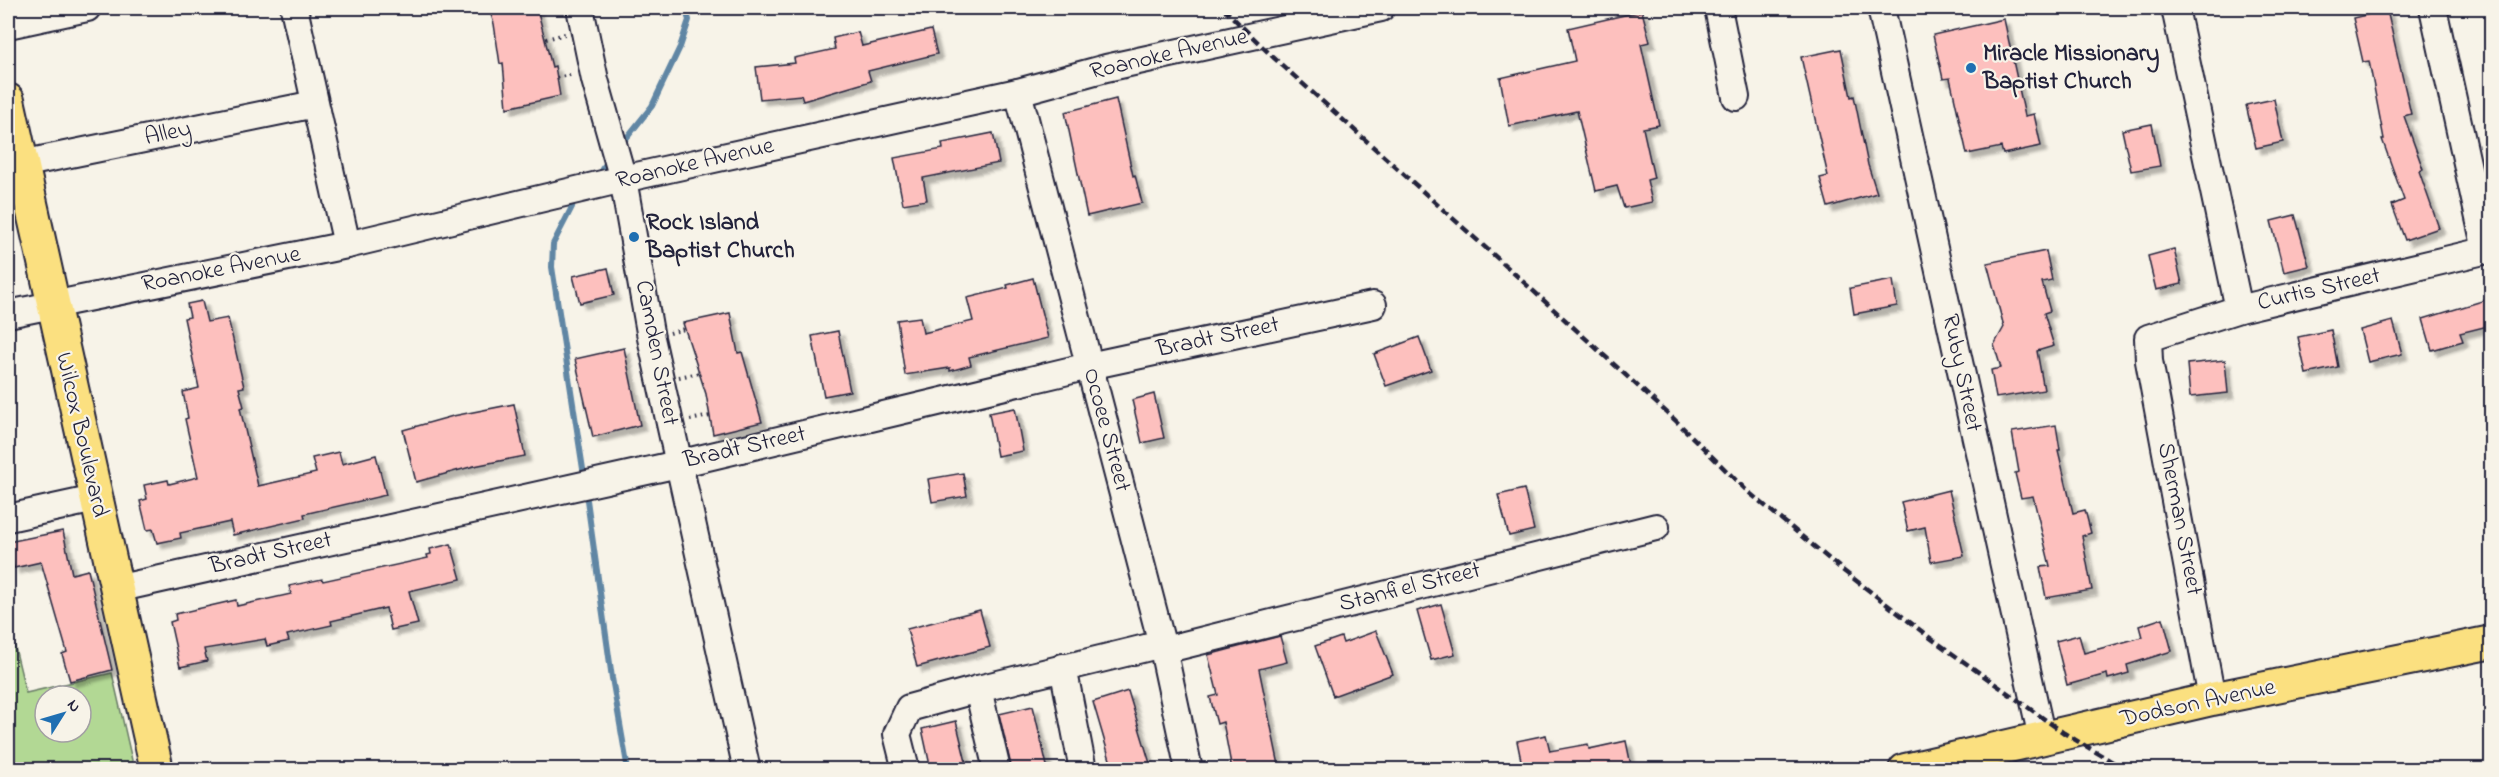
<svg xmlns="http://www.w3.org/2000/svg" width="2499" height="777" viewBox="0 0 2499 777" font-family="'Indie Flower',sans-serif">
	<defs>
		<filter id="shadow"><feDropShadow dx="5.5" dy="5.5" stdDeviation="1.5" flood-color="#0004"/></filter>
	</defs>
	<rect width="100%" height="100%" fill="#f7f3e8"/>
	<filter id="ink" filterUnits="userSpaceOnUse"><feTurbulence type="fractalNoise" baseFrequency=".0167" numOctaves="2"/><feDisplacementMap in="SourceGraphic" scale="12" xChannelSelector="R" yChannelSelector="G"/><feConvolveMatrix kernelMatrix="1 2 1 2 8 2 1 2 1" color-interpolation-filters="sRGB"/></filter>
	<g filter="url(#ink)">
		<path fill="#b2d894" stroke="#6a7d68" stroke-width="1.5" fill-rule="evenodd" d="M10 627 26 693 112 673 134 769H8V628ZM45 696H81V732H45Z"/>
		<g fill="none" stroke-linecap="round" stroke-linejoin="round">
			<g stroke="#6086a4" stroke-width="6">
				<polyline points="621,145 652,106 680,47 689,20 685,8"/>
				<polyline points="602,169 611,158"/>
				<polyline points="572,207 553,244 552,267 583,469"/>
				<polyline points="587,500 612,678 628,770"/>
			</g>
		</g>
		<g fill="#fdc0be" stroke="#22223b" stroke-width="1.5" filter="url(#shadow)">
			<polygon points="489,8 537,8 552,67 555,66 560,96 507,108 503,63 500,64 494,24"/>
			<polygon points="2387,10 2411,114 2404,116 2423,169 2419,171 2439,228 2405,240 2392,205 2404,200 2382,139 2384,139 2369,61 2363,62 2353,18"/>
			<polygon points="1642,11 1650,42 1641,44 1659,125 1643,128 1654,178 1647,180 1652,202 1624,208 1617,186 1596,191 1577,111 1509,126 1500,78 1575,61 1568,28"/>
			<polygon points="2004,19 2025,116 2034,114 2041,146 2003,154 2001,147 1967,154 1950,78 1943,79 1933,35"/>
			<polygon points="931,30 937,54 868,71 871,81 803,101 801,95 760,99 756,67 795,63 794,58 835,49 833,38 858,32 862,46"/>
			<polygon points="1841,49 1851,97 1854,96 1868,165 1877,193 1828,207 1820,178 1828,176 1801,57"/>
			<polygon points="1116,99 1133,176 1135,175 1142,203 1087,216 1065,112"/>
			<polygon points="2274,99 2283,142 2256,148 2246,105"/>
			<polygon points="2152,124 2160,166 2131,171 2122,130"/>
			<polygon points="993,133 999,163 923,178 927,200 903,204 894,158 943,149 942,143"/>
			<polygon points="2295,215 2309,266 2284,272 2271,221"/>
			<polygon points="2174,249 2182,284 2156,290 2148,256"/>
			<polygon points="2046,251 2052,280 2042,282 2050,311 2044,313 2054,346 2037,351 2044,390 1996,398 1991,370 2001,368 1994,345 2004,327 1987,263"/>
			<polygon points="608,268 614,295 580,303 573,276"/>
			<polygon points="1033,278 1048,338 969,357 971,365 950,371 950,368 905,375 897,320 920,317 923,333 973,321 967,298 1008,288 1007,285"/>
			<polygon points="1893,280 1897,306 1854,314 1850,288"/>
			<polygon points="2492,298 2492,325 2460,333 2463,341 2432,350 2423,319"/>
			<polygon points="202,301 207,322 228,318 244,387 239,388 244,407 240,408 258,486 316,473 312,458 339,452 342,464 376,455 386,495 304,514 305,518 233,535 230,522 180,533 181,538 157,543 153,529 147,530 140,501 147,499 144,485 168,480 169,484 198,477 185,419 188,418 183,392 199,388 184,318 190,317 187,304"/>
			<polygon points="730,313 738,353 742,352 762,422 713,434 706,394 683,323"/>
			<polygon points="2393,321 2402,354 2368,362 2360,330"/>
			<polygon points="2331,330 2338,367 2306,374 2298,337"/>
			<polygon points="838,331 850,391 824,396 812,336"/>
			<polygon points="1419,337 1431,370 1386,386 1374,354"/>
			<polygon points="624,348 640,425 593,437 575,359"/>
			<polygon points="2225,360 2228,393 2190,397 2187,364"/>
			<polygon points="1154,394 1164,438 1142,443 1132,400"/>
			<polygon points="514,404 525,456 474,466 416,482 403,430 453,416"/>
			<polygon points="1015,408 1023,451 997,456 989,413"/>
			<polygon points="2056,425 2060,450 2058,450 2073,513 2085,510 2091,533 2082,536 2092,590 2046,598 2040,567 2050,566 2033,496 2021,498 2015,473 2019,472 2012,432"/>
			<polygon points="963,473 967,496 932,502 928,479"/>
			<polygon points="1524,489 1534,530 1509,536 1498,495"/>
			<polygon points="1949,490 1964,556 1931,562 1925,527 1908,531 1901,502"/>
			<polygon points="63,531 72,574 88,570 112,670 70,681 62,654 67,652 41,562 14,568 8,542"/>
			<polygon points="451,544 461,579 409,591 418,624 391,630 386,608 331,621 332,625 287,635 289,641 267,646 265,639 204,649 207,661 180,667 170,622 176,620 175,614 236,600 237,606 291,594 289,586 322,579 323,581 428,558 427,555 431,554 430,549"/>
			<polygon points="1441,604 1455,654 1431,660 1417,611"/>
			<polygon points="980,610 990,647 917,667 907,629"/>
			<polygon points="2163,618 2172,651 2127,665 2129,673 2108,679 2107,674 2067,685 2056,641 2079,635 2084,653 2142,637 2139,626"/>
			<polygon points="1376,631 1393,674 1333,696 1315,646 1341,637 1343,643"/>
			<polygon points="1280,636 1287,662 1259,669 1280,770 1232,770 1223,722 1217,724 1210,697 1218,695 1208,655"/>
			<polygon points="1128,691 1152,770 1113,770 1093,702"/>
			<polygon points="1033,706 1048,770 1012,770 999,714"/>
			<polygon points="956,721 968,770 931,770 922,729"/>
			<polygon points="1546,735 1550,751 1588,744 1589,749 1626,741 1632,770 1523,770 1517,741"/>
		</g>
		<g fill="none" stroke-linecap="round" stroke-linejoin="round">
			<g stroke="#22223b" stroke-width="30">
				<g id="minor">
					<polyline points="294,8 347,245"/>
					<polyline points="580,8 595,80 623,179 651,338 747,770"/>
					<polyline points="1718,8 1736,97"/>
					<polyline points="1881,8 2042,738"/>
					<polyline points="2175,8 2239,309"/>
					<polyline points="2433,8 2486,250"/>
					<polyline points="8,25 87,8"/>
					<polyline points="1018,92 1162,644 1189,770"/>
					<polyline points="21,164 315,104"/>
					<polyline points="8,314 347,245 623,179 1018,92 1106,68 1381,8"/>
					<polyline points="8,518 95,499"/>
					<polyline points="116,589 678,464 1089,366 1373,305"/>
					<polyline points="1164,650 1656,527"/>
					<polyline points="1063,667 1083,770"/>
					<polyline points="2212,699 2149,361 2148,338 2239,309 2492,249"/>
					<polyline points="906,770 897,734 909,708 978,689"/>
					<polyline points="997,770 978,689 1162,644"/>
				</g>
			</g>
			<g stroke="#22223b" stroke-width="36">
				<g id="major">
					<polyline points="8,100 157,770"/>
					<polyline points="1905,770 2212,699 2492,642"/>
				</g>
			</g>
			<g stroke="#22223b" stroke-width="4" stroke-dasharray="1.5 4.5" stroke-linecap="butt">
				<polyline points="546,39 565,34"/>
				<polyline points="557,78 574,74"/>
				<polyline points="670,333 684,329"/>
				<polyline points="679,377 699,373"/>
				<polyline points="690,420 710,416"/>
			</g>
			<use href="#minor" stroke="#f7f3e8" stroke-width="26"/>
			<use href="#major" stroke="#fbe080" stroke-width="32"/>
			<polyline stroke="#22223b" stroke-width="4.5" stroke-dasharray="9 4.5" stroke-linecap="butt" points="1223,8 1273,57 1506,266 1675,420 1746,490 1845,572 1929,637 2064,733 2126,770"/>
		</g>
	</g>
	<g fill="#1f6fb2" stroke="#f7f3e8" stroke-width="2">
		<circle cx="1971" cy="68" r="6"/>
		<circle cx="634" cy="237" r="6"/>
	</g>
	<g text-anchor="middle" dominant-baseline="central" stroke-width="4.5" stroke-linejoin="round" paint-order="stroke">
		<g font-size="24" font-weight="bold" fill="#22223b" stroke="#f7f3e8" text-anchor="start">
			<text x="1983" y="54">Miracle Missionary<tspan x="1983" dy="28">Baptist Church</tspan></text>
			<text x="646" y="223">Rock Island<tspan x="646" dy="28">Baptist Church</tspan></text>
		</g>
		<g font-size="24" fill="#22223b" stroke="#f7f3e8">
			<text transform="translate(1169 55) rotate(-13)">Roanoke Avenue</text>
			<text transform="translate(168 134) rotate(-12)">Alley</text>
			<text transform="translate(695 164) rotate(-13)">Roanoke Avenue</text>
			<text transform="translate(221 270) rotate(-11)">Roanoke Avenue</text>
			<text transform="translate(2319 290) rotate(-13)">Curtis Street</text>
			<text transform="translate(1218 338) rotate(-12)">Bradt Street</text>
			<text transform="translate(656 353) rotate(79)">Camden Street</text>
			<text transform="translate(1961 373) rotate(78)">Ruby Street</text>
			<text transform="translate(1106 430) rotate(75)">Ocoee Street</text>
			<text transform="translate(81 435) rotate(77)">Wilcox Boulevard</text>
			<text transform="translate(745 448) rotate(-13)">Bradt Street</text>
			<text transform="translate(2179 519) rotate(79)">Sherman Street</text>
			<text transform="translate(271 554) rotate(-13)">Bradt Street</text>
			<text transform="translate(1410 588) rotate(-14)">Stanfiel Street</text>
			<text transform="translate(2198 704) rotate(-12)">Dodson Avenue</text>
		</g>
	</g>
	<rect width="2499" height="777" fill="none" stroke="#f7f3e8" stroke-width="30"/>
	<rect x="15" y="15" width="2469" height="747" fill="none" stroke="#22223b" stroke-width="2" filter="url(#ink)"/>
	<g transform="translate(63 714) rotate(53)"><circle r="28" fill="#f7f3e8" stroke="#a29fa3" stroke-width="1.5"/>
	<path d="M0-4.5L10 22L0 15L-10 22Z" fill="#1f6fb2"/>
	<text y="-9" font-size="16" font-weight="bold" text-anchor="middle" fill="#22223b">N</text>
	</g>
</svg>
